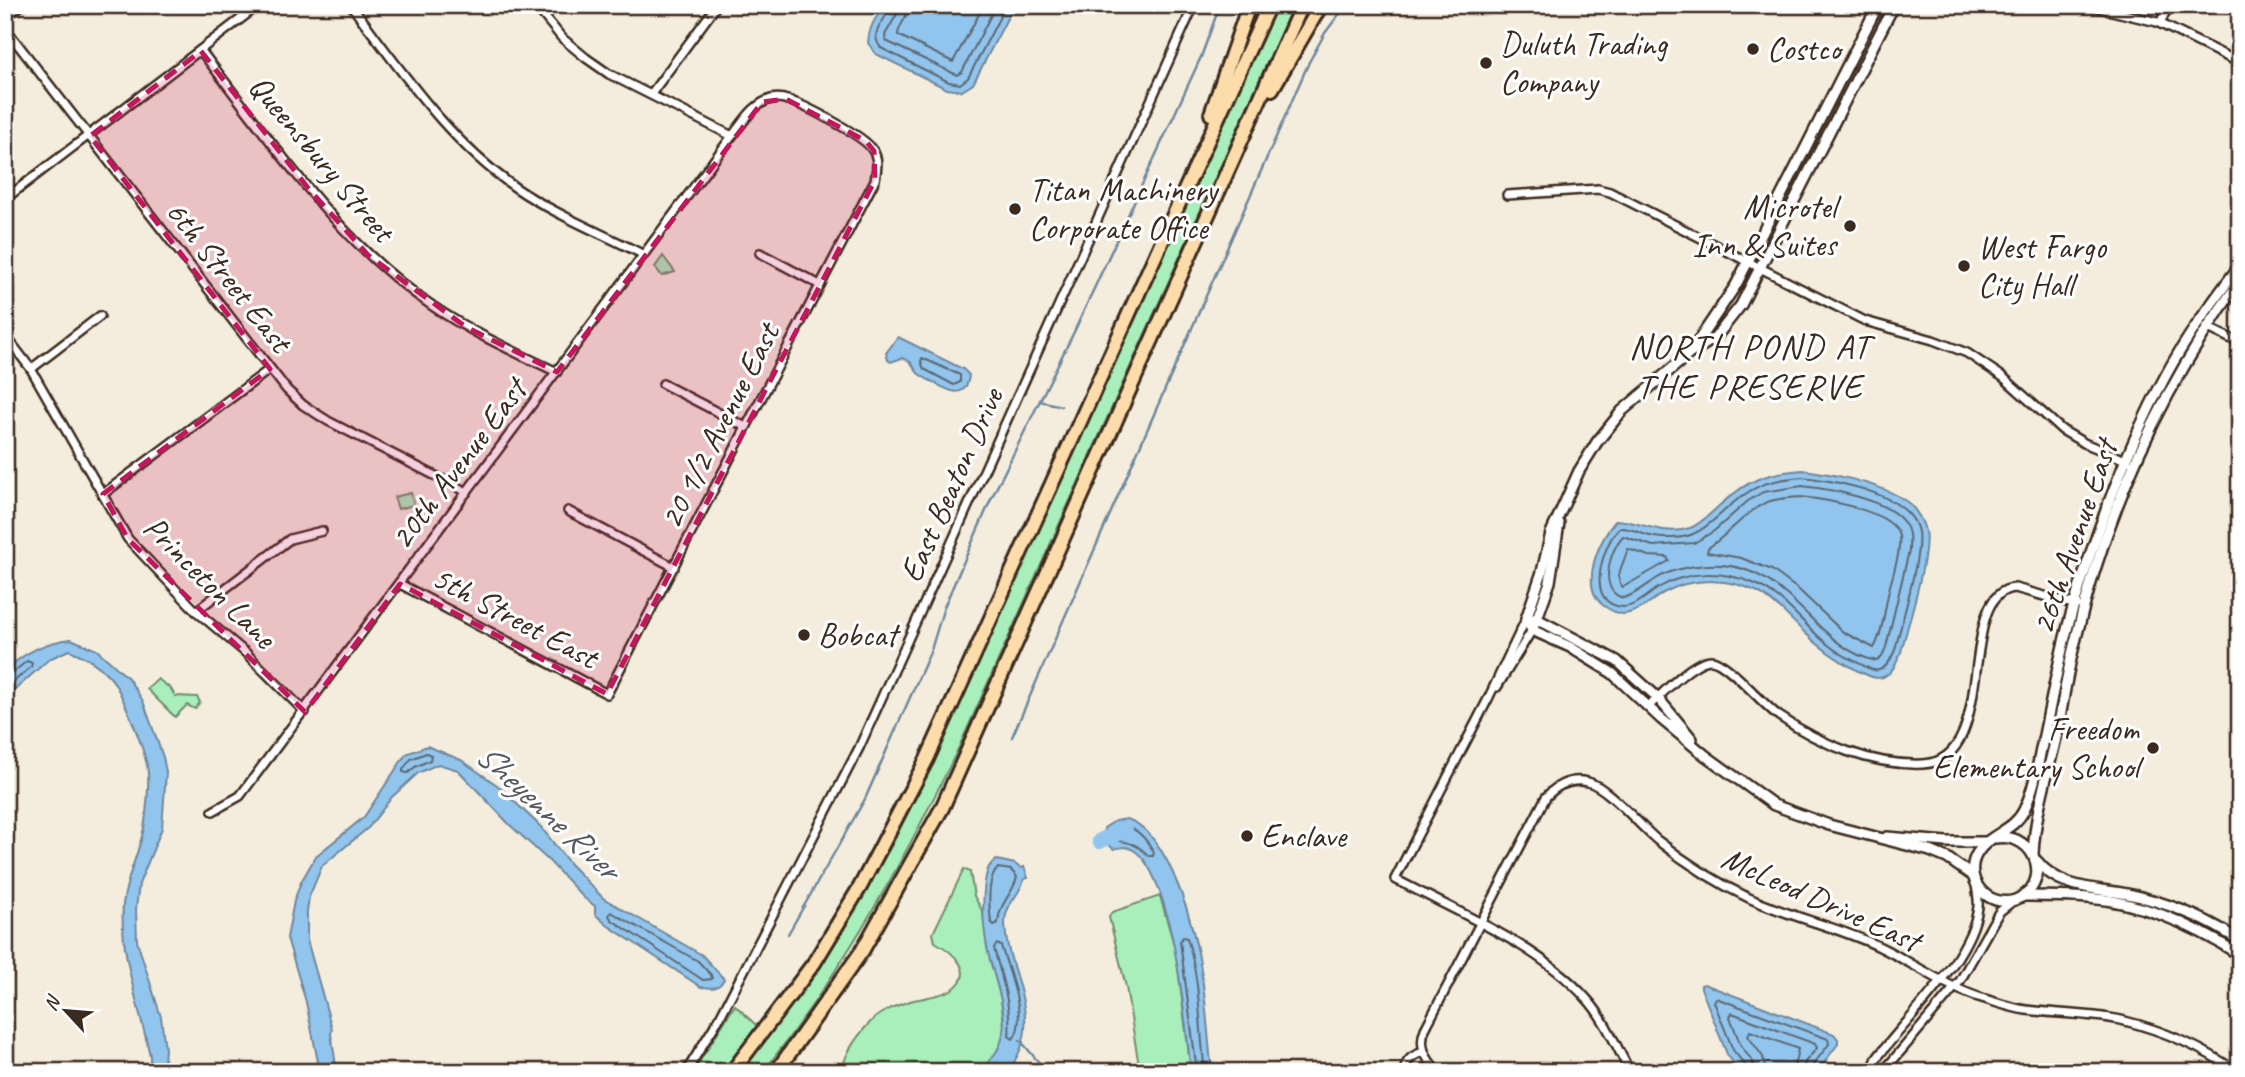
<svg xmlns="http://www.w3.org/2000/svg" width="2245" height="1077" viewBox="0 0 2245 1077" font-family="Caveat,sans-serif">
	<rect width="100%" height="100%" fill="#f4edde"/>
	<filter id="ink" filterUnits="userSpaceOnUse"><feTurbulence type="fractalNoise" baseFrequency=".0143" numOctaves="2"/><feDisplacementMap in="SourceGraphic" scale="14" xChannelSelector="R" yChannelSelector="G"/><feConvolveMatrix kernelMatrix="1 2 1 2 8 2 1 2 1" color-interpolation-filters="sRGB"/></filter>
	<g filter="url(#ink)">
		<g fill="#a8efbc" stroke="#728c6d" stroke-width="2">
			<path d="M1274 5H1293L959 747C903 863 843 970 763 1072H741L831 948 893 843 943 740Z"/>
			<polygon points="663,256 675,272 662,276 655,267"/>
			<polygon points="411,493 414,505 398,509 394,497"/>
			<polygon points="158,679 171,689 175,696 197,697 200,702 195,709 187,705 175,717 147,689"/>
			<path d="M964 869 970 872 974 896 983 912 987 946 1001 1000 1004 1024 1002 1042 994 1056 979 1072H843C842 1053 868 1020 884 1012 892 1007 901 1004 910 1001 923 997 939 997 951 990 978 973 953 952 935 942L933 933Z"/>
			<polygon points="1160,896 1176,952 1191,1072 1140,1072 1126,987 1109,917 1112,912"/>
			<polygon points="735,1005 757,1026 722,1072 693,1072"/>
		</g>
		<g fill="#91c5ee" stroke="#6f879b" stroke-width="2">
			<path d="M885 5H1014L973 84 962 91 947 89 876 54 868 43C869 27 875 18 885 5Z"/>
			<path d="M898 337 963 369 969 375C966 403 946 389 931 381 927 379 920 376 917 372 911 364 913 361 902 358L891 362 888 360 886 353Z"/>
			<path d="M1802 470C1830 473 1876 483 1900 497 1912 503 1922 518 1925 531 1930 554 1908 625 1901 652 1897 661 1894 672 1883 677 1874 680 1866 674 1858 671 1837 660 1819 647 1802 630 1788 617 1775 601 1758 592 1730 578 1694 577 1665 592 1652 599 1640 613 1623 614 1616 614 1610 610 1604 606 1578 586 1599 540 1616 520 1641 521 1663 537 1690 528 1701 524 1711 513 1720 505 1748 480 1765 473 1802 470Z"/>
			<path d="M71 639 97 650 128 678 143 701 163 757 166 772 162 828 139 884 136 909 137 941 161 1017 165 1049 163 1072H150V1056C140 1009 119 950 123 905 126 876 141 850 145 822 147 806 149 790 148 774 148 757 121 688 109 676 97 663 85 656 69 650L49 659 5 699V671C23 653 46 642 71 639Z"/>
			<path d="M427 746 461 760 497 785 540 826 570 864 603 898 702 955 724 979C718 990 712 988 701 987L607 925 595 914V906L584 898 549 861 510 825 458 770 438 764 418 773 392 797 369 827 322 866 309 897 307 912V940L332 1029 331 1034 337 1072H320L306 1002 287 938 294 901 301 882 316 856 364 817 406 754Z"/>
			<path d="M1127 819C1165 830 1189 911 1197 948 1206 988 1207 1031 1212 1072H1191C1186 1032 1173 854 1125 847 1124 847 1116 848 1114 849 1106 844 1105 838 1104 828L1115 821Z"/>
			<path d="M997 860 1015 864 1020 868 1024 867 1028 878 1024 879C1021 894 1005 904 1005 922 1006 976 1049 1020 1007 1072H979C988 1064 997 1054 1001 1042 1011 1012 992 976 987 947 983 925 982 903 985 882 987 872 987 865 997 860Z"/>
			<polygon points="1704,984 1834,1034 1838,1039 1838,1044 1817,1072 1757,1072 1737,1068 1727,1054 1701,988 1701,985"/>
		</g>
		<g fill="none" stroke-linecap="round" stroke-linejoin="round">
			<g stroke="#5d6871" stroke-width="2">
				<path d="M890 5C888 21 867 31 881 48L949 82 960 84 968 78 1006 5"/>
				<polyline points="899,5 897,14 885,35 886,41 957,75 962,72 996,5"/>
				<path d="M909 5C909 17 898 25 898 35L953 62 984 5"/>
				<polygon points="922,358 960,375 960,382 954,385 924,369 921,362"/>
				<path d="M1802 477C1835 481 1911 493 1918 532 1922 555 1901 624 1895 650 1891 658 1888 667 1879 670 1873 672 1869 668 1864 666 1853 660 1841 655 1831 647 1804 627 1786 596 1753 583 1724 571 1688 570 1660 587 1649 593 1637 607 1623 607 1583 605 1603 544 1619 528 1630 527 1639 533 1650 536 1661 539 1682 539 1693 534 1705 529 1715 519 1724 511 1750 487 1766 480 1802 477Z"/>
				<path d="M1802 486C1830 489 1889 499 1905 524 1911 532 1909 541 1909 551L1886 647 1882 657 1877 661C1813 649 1789 559 1708 565 1691 566 1670 570 1656 579 1645 586 1636 595 1623 598 1598 591 1609 551 1623 536L1653 546 1694 543 1714 531 1748 501 1763 492Z"/>
				<path d="M1801 497C1822 499 1895 511 1899 536 1901 553 1893 573 1889 590 1885 607 1883 632 1874 648L1843 632 1799 590 1772 570 1741 558 1707 552 1708 548C1728 535 1745 512 1767 502 1778 498 1790 498 1801 497Z"/>
				<polygon points="1628,549 1649,556 1667,557 1669,561 1623,587 1620,584 1618,576"/>
				<polyline points="5,676 11,674 27,661 32,663 31,667 5,689"/>
				<polygon points="426,753 431,755 430,760 415,767 408,773 403,772 403,769 411,759"/>
				<path d="M1125 826C1139 829 1147 841 1154 852L1153 856H1149C1135 843 1132 843 1114 840L1112 832Z"/>
				<path d="M998 868 1011 870 1017 877C1014 893 999 902 998 923L994 925 991 922C989 907 987 879 998 868Z"/>
				<polygon points="611,912 698,961 711,975 712,979 703,980 612,920 609,916"/>
				<path d="M997 944 1001 946C1008 969 1029 1019 1013 1039L1009 1036C1012 1006 1001 977 994 948Z"/>
				<path d="M1197 1072 1180 941 1183 937 1187 938C1201 981 1199 1028 1205 1072"/>
				<polyline points="1746,1072 1745,1065 1733,1050 1714,1002 1716,998 1828,1039 1829,1044 1813,1065 1812,1072"/>
				<polyline points="1755,1072 1753,1062 1741,1046 1730,1017 1732,1013 1815,1044 1817,1048 1805,1062 1803,1072"/>
				<polyline points="1766,1072 1763,1057 1748,1036 1750,1031 1798,1049 1793,1072"/>
			</g>
			<g stroke="#6f879b" stroke-width="2.5">
				<polyline points="1040,401 1061,406"/>
				<polyline points="1012,737 1309,62 1325,33 1346,5"/>
				<polyline points="788,934 865,799 931,650 944,607 992,497 1074,332 1201,57 1220,5"/>
				<polyline points="1020,1040 1047,1072"/>
			</g>
			<polyline stroke="#91c5ee" stroke-width="16" points="1100,841 1125,830"/>
			<g stroke="#3b2a1e" stroke-width="12">
				<g id="minor">
					<path d="M351 5C401 70 447 140 516 188 554 214 603 234 644 255"/>
					<polyline points="2087,5 2157,22 2240,63"/>
					<polyline points="2160,23 2169,5"/>
					<polyline points="5,28 287,390 303,405 328,421 467,492"/>
					<path d="M201 51C272 141 337 242 434 307 472 333 515 352 557 372"/>
					<polyline points="651,94 717,5"/>
					<polyline points="1507,195 1598,189 1610,192 1865,321 1933,340 1967,353 2003,377 2062,430 2084,443 2128,461"/>
					<polyline points="5,199 259,5"/>
					<polyline points="760,253 820,285"/>
					<polyline points="2206,327 2240,343"/>
					<polyline points="5,335 31,369 128,539 196,611 246,653 305,712"/>
					<polyline points="31,369 100,316"/>
					<polyline points="663,384 746,427"/>
					<polyline points="103,494 270,369"/>
					<polyline points="568,511 674,567"/>
					<path d="M400 584 607 694 875 180C877 169 879 158 872 149 864 136 803 104 787 100 782 98 776 98 771 99 753 104 743 123 732 136L609 74 586 58 562 38 535 5"/>
					<polyline points="196,611 290,539 322,531"/>
					<path d="M1526 619 1488 699 1395 879C1459 913 1537 944 1586 998 1604 1017 1618 1049 1630 1072"/>
					<polyline points="1497,687 1532,630"/>
					<path d="M1648 707C1661 695 1693 660 1711 660 1726 660 1763 705 1779 716 1820 744 1872 766 1923 764 2001 761 1954 591 2015 588L2077 605"/>
					<polyline points="213,811 240,796 732,136"/>
					<polyline points="686,1072 720,1017 859,748 1194,5"/>
					<path d="M1404 1072C1406 1060 1412 1055 1424 1052"/>
					<path d="M1438 1072C1426 1059 1418 1046 1425 1029L1546 797C1557 785 1571 778 1588 782 1608 787 1639 825 1657 840 1686 863 1717 883 1751 899 1793 918 1839 927 1880 947 1915 964 1947 988 1985 999 1998 1003 2012 1008 2026 1010 2057 1014 2090 1013 2121 1020 2162 1030 2202 1047 2237 1072"/>
					<path d="M1871 1072 1877 1058C1907 1018 1972 958 1978 907 1979 900 1977 892 1976 885"/>
					<polyline points="1883,1072 1960,981 1999,912 2013,901"/>
				</g>
			</g>
			<g stroke="#3b2a1e" stroke-width="14">
				<g id="tertiary">
					<polyline points="5,16 20,5"/>
					<polyline points="1692,350 1736,285 1878,5"/>
					<polyline points="1526,619 1542,572 1551,533 1579,471 1597,442 1622,411 1689,354 1715,338 1741,305 1894,5"/>
					<polyline points="1526,619 1532,630 1570,647 1612,673 1660,718 1706,756 1774,805 1829,825 1930,851 1947,858 1973,876"/>
					<polyline points="1526,619 1537,619 1617,661 1658,698 1692,739"/>
					<polyline points="1535,624 1550,582 1559,523"/>
					<polyline points="1887,837 1947,842 1987,842"/>
					<path d="M1995 838C2038 831 2053 887 2015 900 1987 909 1961 877 1978 852 1989 834 2014 831 2024 810 2033 791 2037 770 2041 749 2051 705 2058 659 2071 615 2096 532 2125 451 2166 375 2187 336 2214 300 2240 265"/>
					<path d="M2033 854C2035 811 2049 771 2058 729 2063 702 2067 673 2074 646 2105 515 2160 390 2240 281"/>
					<path d="M2037 861C2062 893 2105 887 2141 897 2175 906 2211 921 2240 941"/>
					<path d="M2022 896C2044 896 2066 896 2088 898 2142 902 2195 926 2240 955"/>
				</g>
			</g>
			<g stroke="#3b2a1e" stroke-width="18">
				<g id="motorway">
					<polyline points="1272,89 1321,5"/>
					<polyline points="1211,114 1249,5"/>
					<polyline points="732,1072 814,963 860,887 927,759 1269,5"/>
					<polyline points="776,1072 862,951 942,808 1302,5"/>
				</g>
			</g>
			<use href="#minor" stroke="#fff" stroke-width="7"/>
			<use href="#tertiary" stroke="#fff" stroke-width="9"/>
			<use href="#motorway" stroke="#fddcac" stroke-width="12"/>
		</g>
	</g>
	<path fill="#c2185b" fill-opacity="0.2" stroke="#c2185b" stroke-width="5" stroke-dasharray="14 9" stroke-linejoin="round" d="M201 51 308 188 368 255 466 327 557 372 762 102 786 99 866 141 874 151 875 180 607 694 400 584 305 712 128 539 103 494 270 369 90 136Z"/>
	<g fill="#3b2a1e" stroke="#fff" stroke-width="2.5">
		<circle cx="1753" cy="49" r="7"/>
		<circle cx="1486" cy="63" r="7"/>
		<circle cx="1015" cy="209" r="7"/>
		<circle cx="1850" cy="226" r="7"/>
		<circle cx="1964" cy="266" r="7"/>
		<circle cx="804" cy="635" r="7"/>
		<circle cx="2153" cy="748" r="7"/>
		<circle cx="1247" cy="836" r="7"/>
	</g>
	<g text-anchor="middle" dominant-baseline="central" stroke-width="6" stroke-linejoin="round" paint-order="stroke">
		<g font-size="33" fill="#3b2a1e" stroke="#fff" text-anchor="start">
			<text x="1500" y="44">Duluth Trading<tspan x="1500" dy="38">Company</tspan></text>
			<text x="1767" y="49">Costco</text>
			<text x="1029" y="190">Titan Machinery<tspan x="1029" dy="38">Corporate Office</tspan></text>
			<text x="1836" y="207" text-anchor="end">Microtel<tspan x="1836" dy="38">Inn &amp; Suites</tspan></text>
			<text x="1978" y="247">West Fargo<tspan x="1978" dy="38">City Hall</tspan></text>
			<text x="818" y="635">Bobcat</text>
			<text x="2139" y="729" text-anchor="end">Freedom<tspan x="2139" dy="38">Elementary School</tspan></text>
			<text x="1261" y="836">Enclave</text>
		</g>
		<g font-size="33" fill="#3b2a1e" stroke="#fff">
			<text transform="translate(322 158) rotate(50)">Queensbury Street</text>
			<text transform="translate(229 276) rotate(52)">6th Street East</text>
			<text transform="translate(719 426) rotate(-63)">20 1/2 Avenue East</text>
			<text transform="translate(458 464) rotate(-53)">20th Avenue East</text>
			<text transform="translate(951 485) rotate(-66)">East Beaton Drive</text>
			<text transform="translate(2074 537) rotate(-71)">26th Avenue East</text>
			<text transform="translate(210 582) rotate(45)">Princeton Lane</text>
			<text transform="translate(515 617) rotate(28)">5th Street East</text>
			<text transform="translate(1821 899) rotate(24)">McLeod Drive East</text>
		</g>
		<g font-size="35" letter-spacing="2" fill="#3b2a1e" stroke="#fff">
			<text x="1750" y="346">NORTH POND AT<tspan x="1750" dy="40">THE PRESERVE</tspan></text>
		</g>
		<g font-size="35" font-style="italic" fill="#55585c" stroke="#fff">
			<text transform="translate(548 811) rotate(43)">Sheyenne River</text>
		</g>
	</g>
	<rect width="2245" height="1077" fill="none" stroke="#fff" stroke-width="28"/>
	<rect x="14" y="14" width="2217" height="1049" fill="none" stroke="#3b2a1e" stroke-width="2.5" filter="url(#ink)"/>
	<g transform="translate(66 1011) rotate(296)" stroke="#ffffff" stroke-width="5" paint-order="stroke">
	<path d="M0-5L12 26L0 18L-12 26Z" fill="#3b2a1e"/>
	<text y="-10" font-size="19" font-weight="bold" text-anchor="middle" fill="#3b2a1e">N</text>
	</g>
</svg>
